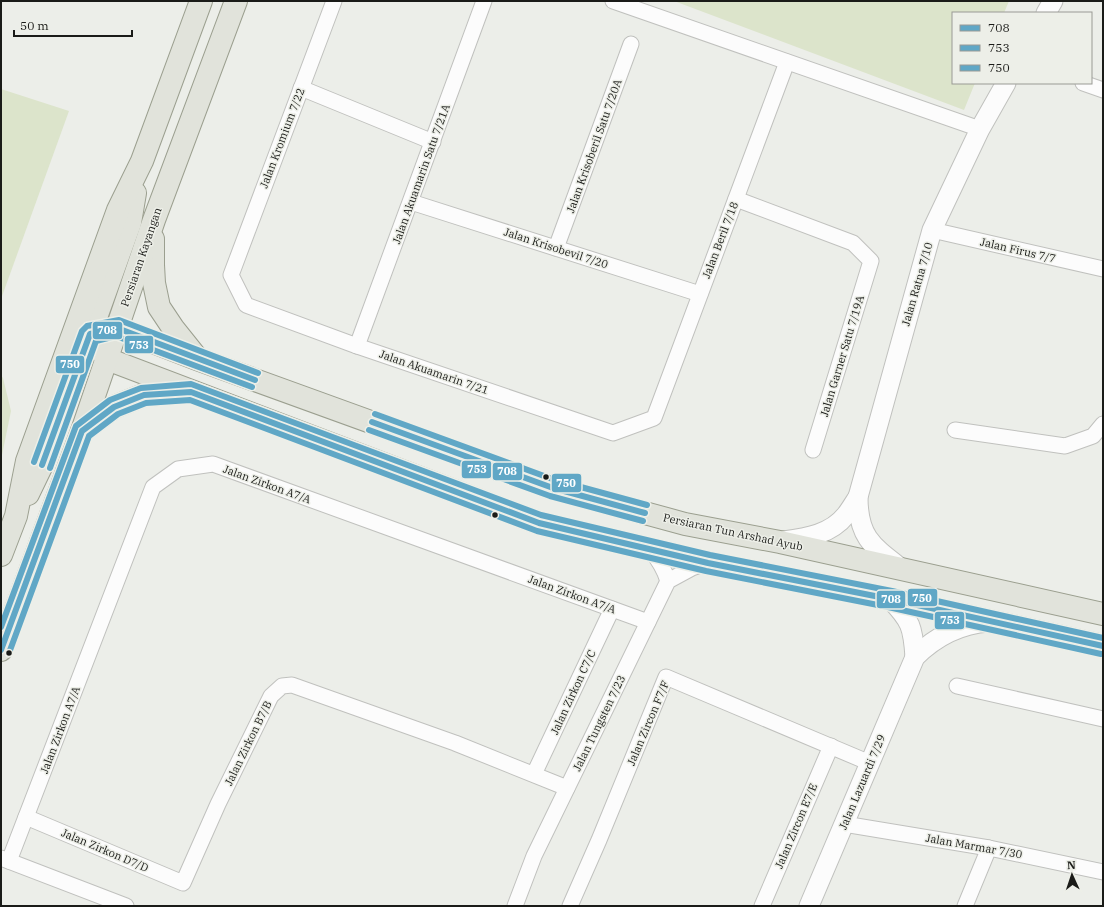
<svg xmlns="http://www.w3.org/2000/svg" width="1104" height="907" viewBox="0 0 1104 907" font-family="'IBM Plex Serif',serif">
	<rect width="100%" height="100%" fill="#eceee9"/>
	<g fill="#dce4cb">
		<polygon points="674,1 1009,1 1004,13 953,13 953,83 975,83 964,110"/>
		<polygon points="1,89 69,111 1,299"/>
		<polygon points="1,375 3,378 11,411 1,460"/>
	</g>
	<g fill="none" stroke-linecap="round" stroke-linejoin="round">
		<g stroke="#c0c1be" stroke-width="17">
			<g id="minor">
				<polyline points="334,1 231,275 246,305 357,346 613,433 654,418 787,62"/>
				<polyline points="613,1 980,129"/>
				<polyline points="1083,83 1103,90"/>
				<polyline points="301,88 433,142"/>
				<polyline points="736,199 853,243 871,261 813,450"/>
				<polyline points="411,202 700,294"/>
				<polyline points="932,230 1103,269"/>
				<polyline points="556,248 631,44"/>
				<polyline points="357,346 484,1"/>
				<polyline points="955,430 1065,446 1093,436 1103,424"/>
				<path d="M650 549C658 559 664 568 668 581"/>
				<polyline points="957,686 1103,719"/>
				<polyline points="534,774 612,609"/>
				<polyline points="26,817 183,883 218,804 271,696 282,686 292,685 455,743 567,788"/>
				<polyline points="844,824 989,848 1103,872"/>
				<polyline points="1,858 126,906"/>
				<polyline points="9,861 153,487 178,469 213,464 648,622"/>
				<polyline points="515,906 534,856 668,581 692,568 707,563"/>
				<polyline points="570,906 599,840 666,677 870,763"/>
				<polyline points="762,906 831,746"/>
				<polyline points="965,906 989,848"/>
			</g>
		</g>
		<g stroke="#c0c1be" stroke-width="21">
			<g id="tertiary">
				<polyline points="1046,13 1053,1"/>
				<path d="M784 541C807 538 831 534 846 515 850 510 854 503 858 497"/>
				<path d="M902 569C872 546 858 537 858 497L932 230 980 129 1006 83"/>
				<path d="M890 599C911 621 913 627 915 657"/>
				<path d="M809 906 915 657C936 636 960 624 989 622"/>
			</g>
		</g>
		<g stroke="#9b9f8f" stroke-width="24">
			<g id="primary">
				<polyline points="153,239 153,265 154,283 159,307 173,328 197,358"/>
				<polyline points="90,334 107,359 539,523 708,563 890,599 1103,646"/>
				<polyline points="90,334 117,328 197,359 553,488 685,524 780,542 1103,614"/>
				<polyline points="82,431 114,407 144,395 184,392"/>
				<polyline points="28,494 42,465 90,334 130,223 135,193"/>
				<polyline points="1,555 16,516 27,461 118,210 142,161 201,1"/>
				<polyline points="1,650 82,431 154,220 236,1"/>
			</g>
		</g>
		<use href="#minor" stroke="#fcfcfc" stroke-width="15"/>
		<use href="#tertiary" stroke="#fcfcfc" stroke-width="19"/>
		<use href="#primary" stroke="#e1e3db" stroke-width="22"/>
		<g stroke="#edefe8" stroke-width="9">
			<g id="bus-1">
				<polyline points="372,422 553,488 645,513"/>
				<polyline points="42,465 90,334 117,328 255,380"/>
				<polyline points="1,650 82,431 114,407 144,395 191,392 539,523 708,563 890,599 1103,646"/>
			</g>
		</g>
		<g stroke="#edefe8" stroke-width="9">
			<g id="bus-2">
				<polyline points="369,430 550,496 643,521"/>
				<polyline points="50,468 96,341 116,336 252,387"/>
				<polyline points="9,653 89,436 118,414 146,403 190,400 537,531 706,571 888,607 1101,654"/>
			</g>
		</g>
		<g stroke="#edefe8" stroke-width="9">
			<g id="bus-3">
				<polyline points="375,414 555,480 647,505"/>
				<polyline points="34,462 82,331 87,326 119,320 258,373"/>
				<polyline points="1,627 76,426 110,400 141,388 191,384 541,515 710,555 892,591 1103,638"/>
			</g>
		</g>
		<use href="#bus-1" stroke="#60a7c6" stroke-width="6"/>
		<use href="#bus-2" stroke="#60a7c6" stroke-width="6"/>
		<use href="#bus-3" stroke="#60a7c6" stroke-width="6"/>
	</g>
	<g fill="#1a1b18" stroke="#edefe8" stroke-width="1.5">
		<circle cx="546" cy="477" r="3.5"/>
		<circle cx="495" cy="515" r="3.5"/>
		<circle cx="9" cy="653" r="3.5"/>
	</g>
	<g text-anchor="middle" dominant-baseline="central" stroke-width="3" stroke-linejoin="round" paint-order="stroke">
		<g font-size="11" fill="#1a1b18" stroke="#edefe8">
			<text transform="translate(282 138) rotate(-69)">Jalan Kromium 7/22</text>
			<text transform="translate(594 146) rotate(-70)">Jalan Krisoberil Satu 7/20A</text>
			<text transform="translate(421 174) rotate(-70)">Jalan Akuamarin Satu 7/21A</text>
			<text transform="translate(720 240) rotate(-69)">Jalan Beril 7/18</text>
			<text transform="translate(556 248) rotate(18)">Jalan Krisobevil 7/20</text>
			<text transform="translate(1018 250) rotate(13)">Jalan Firus 7/7</text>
			<text transform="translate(141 257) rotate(-71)">Persiaran Kayangan</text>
			<text transform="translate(917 284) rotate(-74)">Jalan Ratna 7/10</text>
			<text transform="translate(842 356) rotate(-73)">Jalan Garner Satu 7/19A</text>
			<text transform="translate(434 372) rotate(19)">Jalan Akuamarin 7/21</text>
			<text transform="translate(267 484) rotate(20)">Jalan Zirkon A7/A</text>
			<text transform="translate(733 532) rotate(12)">Persiaran Tun Arshad Ayub</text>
			<text transform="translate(572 594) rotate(20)">Jalan Zirkon A7/A</text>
			<text transform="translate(573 692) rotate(-65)">Jalan Zirkon C7/C</text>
			<text transform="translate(599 723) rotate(-64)">Jalan Tungsten 7/23</text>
			<text transform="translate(648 723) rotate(-67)">Jalan Zircon F7/F</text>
			<text transform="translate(60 730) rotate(-69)">Jalan Zirkon A7/A</text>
			<text transform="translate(248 743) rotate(-64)">Jalan Zirkon B7/B</text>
			<text transform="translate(862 782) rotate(-67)">Jalan Lazuardi 7/29</text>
			<text transform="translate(796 826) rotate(-67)">Jalan Zircon E7/E</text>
			<text transform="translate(974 846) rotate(10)">Jalan Marmar 7/30</text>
			<text transform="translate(105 850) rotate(23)">Jalan Zirkon D7/D</text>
		</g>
	</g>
	<g stroke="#edefe8" stroke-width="1.5">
		<rect x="92" y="321" width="31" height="19" rx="4" fill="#60a7c6"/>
		<rect x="124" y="335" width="30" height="19" rx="4" fill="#60a7c6"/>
		<rect x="55" y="355" width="30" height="19" rx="4" fill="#60a7c6"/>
		<rect x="461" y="460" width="31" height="19" rx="4" fill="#60a7c6"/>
		<rect x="492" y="462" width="31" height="19" rx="4" fill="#60a7c6"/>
		<rect x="551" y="473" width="31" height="20" rx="4" fill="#60a7c6"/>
		<rect x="907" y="588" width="31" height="19" rx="4" fill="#60a7c6"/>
		<rect x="876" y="590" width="30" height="19" rx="4" fill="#60a7c6"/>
		<rect x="934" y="611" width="31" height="19" rx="4" fill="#60a7c6"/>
	</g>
	<g font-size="11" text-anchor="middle" font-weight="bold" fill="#fff">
		<text x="107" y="334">708</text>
		<text x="139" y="349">753</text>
		<text x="70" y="368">750</text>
		<text x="477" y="473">753</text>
		<text x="507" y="475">708</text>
		<text x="566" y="487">750</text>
		<text x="922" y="602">750</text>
		<text x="891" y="603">708</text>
		<text x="950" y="624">753</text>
	</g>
	<rect width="1104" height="907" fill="none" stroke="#1a1b18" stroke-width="4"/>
	<rect x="952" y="12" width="140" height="72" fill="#edefe8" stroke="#999a95"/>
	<rect x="960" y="25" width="20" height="6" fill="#60a7c6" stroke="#999a95"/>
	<text x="988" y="32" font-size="12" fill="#1a1b18">708</text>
	<rect x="960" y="45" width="20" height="6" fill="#60a7c6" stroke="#999a95"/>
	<text x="988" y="52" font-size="12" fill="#1a1b18">753</text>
	<rect x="960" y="65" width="20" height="6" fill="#60a7c6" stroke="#999a95"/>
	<text x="988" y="72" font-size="12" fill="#1a1b18">750</text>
	<g transform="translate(1072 875) rotate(357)" stroke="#edefe8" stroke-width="3" paint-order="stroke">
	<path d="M0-3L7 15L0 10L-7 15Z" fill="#1a1b18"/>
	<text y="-6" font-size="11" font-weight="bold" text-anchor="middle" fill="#1a1b18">N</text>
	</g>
	<path d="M14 30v6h118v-6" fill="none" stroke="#1a1b18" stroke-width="2"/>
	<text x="20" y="30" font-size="12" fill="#1a1b18" stroke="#edefe8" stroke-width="3" paint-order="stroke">50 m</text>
</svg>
